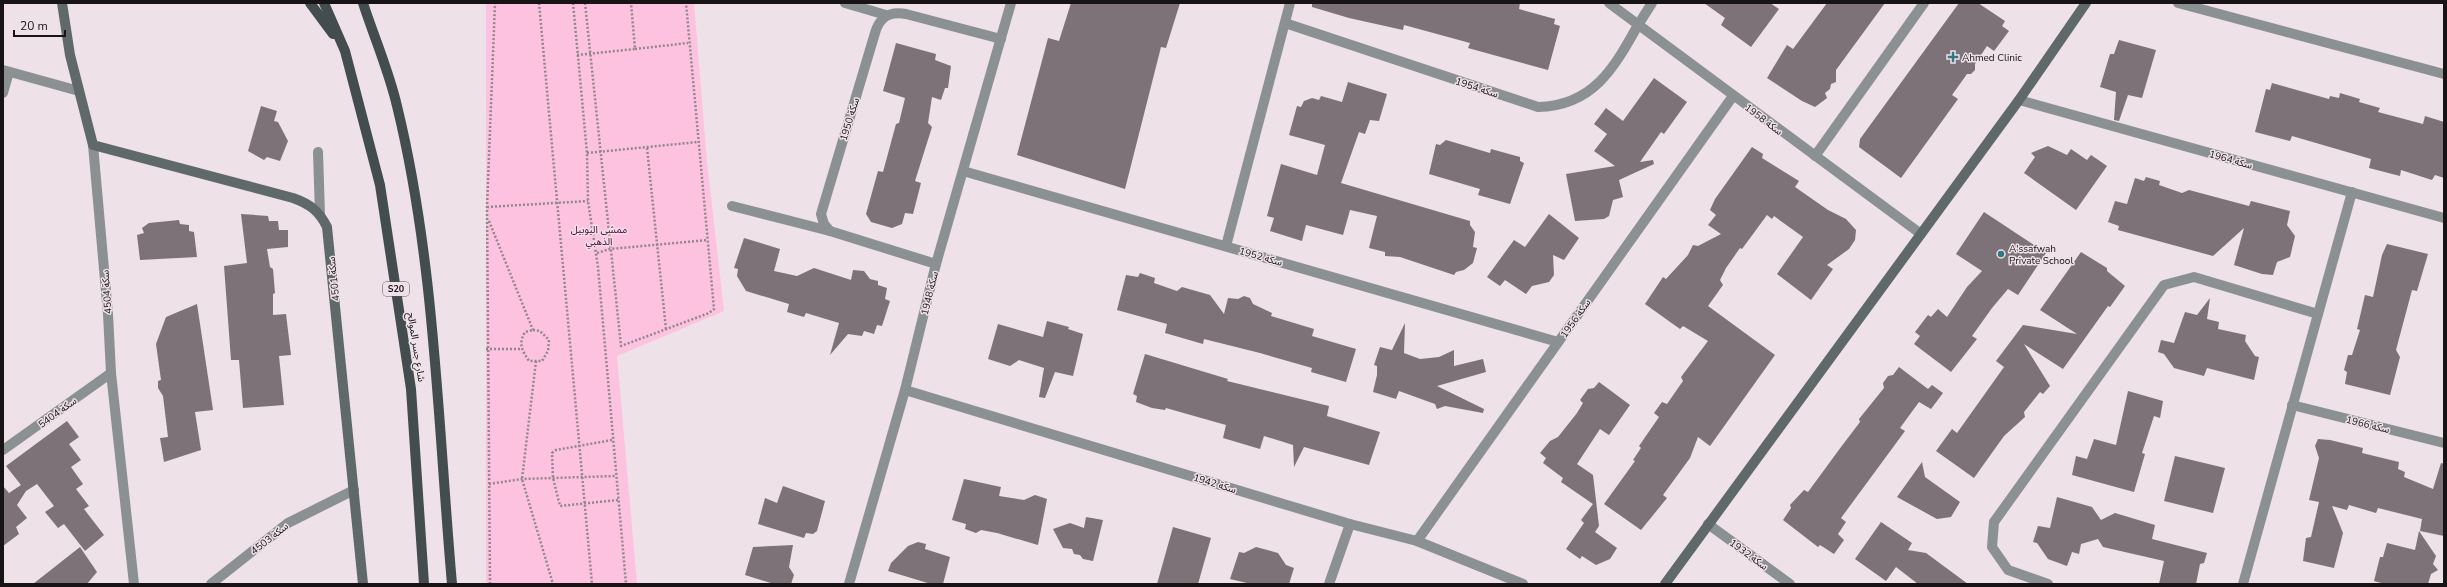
<svg xmlns="http://www.w3.org/2000/svg" width="2447" height="587" viewBox="0 0 2447 587" font-family="'Nunito Sans','Noto Sans Arabic',sans-serif">
	<style>
		.green { fill: #fdc2df }
		.building { fill: #7d7277 }
		.lines { fill: none; stroke-linecap: round; stroke-linejoin: round }
		.path { stroke: #91888c; stroke-width: 2.5; stroke-dasharray: 2 2; stroke-linecap: butt }
		.lane { stroke: #8b9192; stroke-width: 10 }
		.street { stroke: #8b9192; stroke-width: 10 }
		.secondary { stroke: #60696a; stroke-width: 10 }
		.primary { stroke: #434c4e; stroke-width: 10 }
		.poi-dot { fill: #317884; stroke: #eee1e7; stroke-width: 1.5 }
		.labels { text-anchor: middle; stroke-width: 3; stroke-linejoin: round; paint-order: stroke }
		.shield { fill: #eee1e7; stroke: #585255; stroke-width: 1 }
		.shield-label { font-size: 9px; font-weight: bold; fill: #181416 }
		.poi-label { font-size: 10px; fill: #181416; stroke: #eee1e7; text-anchor: start }
		.street-label { font-size: 10px; fill: #181416; stroke: #eee1e7 }
		.park-label { font-size: 10px; fill: #560139; stroke: #eee1e7 }
	</style>
	<rect width="100%" height="100%" fill="#eee1e7"/>
	<path class="green" d="M486,3h208l13,159 17,149 -107,45 20,228h-151z"/>
	<g class="building">
		<path d="M1071,3h109l-14,45 -5,-1 -36,142 -108,-34 31,-117 11,3z"/>
		<path d="M1312,3h208l-1,6 36,10 -1,5 6,2 -12,44 -80,-22 2,-5 -66,-18 -1,5 -54,-12 -37,-11z"/>
		<path d="M1704,3h66l9,6 -28,38 -30,-22 4,-7z"/>
		<path d="M1827,3h58l-49,67v12l-5,2 -1,5 -5,4 2,5 -12,9 -13,-6 -35,-23 20,-33 6,4z"/>
		<path d="M1959,3h19l27,18 -3,5 7,5 -15,20 -7,-5 -12,18v6l-4,4h-4l-15,21 6,4 -57,79 -42,-31 1,-8z"/>
		<path d="M2119,40l37,10 -14,48 -14,-3 -9,26 -5,-1 2,-28 -16,-5 10,-33h4z"/>
		<path d="M896,43l40,11 -1,6 16,6 -3,22h-3l-4,12 -9,-3 -4,26 4,4 -17,54 6,2 -8,31 -8,-1 -3,11 -10,4 -21,-6 -5,-8 12,-43 5,1 13,-48 3,-1 6,-25 -22,-7z"/>
		<path d="M1654,78l33,24 -23,32 -3,-2 -21,30 13,-2 1,4 -35,16 4,17 -10,3 -4,16 -5,3 -29,2 -9,-47 49,-8 -21,-15 13,-17 -13,-10 12,-16 17,13z"/>
		<path d="M1348,82l39,12 -8,27 -9,-1 -5,14 -6,-2 -18,51 129,38v4l5,7 -2,15 4,1 -4,15 -9,7 -8,2 -2,3 -54,-18 -15,-1v-4l-16,-4 8,-32 -27,-6 -7,25 -37,-10 -4,16 -32,-10 4,-13 -7,-2 14,-52 36,11 8,-30 -36,-10 8,-29 4,1 3,-6 8,-3 7,2 2,-4 21,6z"/>
		<path d="M2272,83l57,16 1,-3 9,2 1,-5 20,6 -1,3 21,6 -2,4 45,12 2,-8 19,6v56l-9,-3 -3,5 -31,-10 -1,6 -31,-8 2,-9 -79,-23 -2,5 -35,-9 11,-43 4,1z"/>
		<path d="M261,106l16,5 -3,10 4,1 10,19 -8,20 -13,-4 -3,3 -16,-9z"/>
		<path d="M1446,140l44,13 1,-4 29,8v4l4,2 -14,41 -32,-9 2,-6 -51,-15 7,-30 4,1z"/>
		<path d="M2048,146l19,9 4,-6 16,11 4,-5 16,11 -31,44 -52,-37 11,-16 -4,-4z"/>
		<path d="M1752,147l11,7 -1,4 37,23 -4,6 33,23 18,9 10,11 -1,10 -6,9 -22,16 6,4 -22,31 -34,-26 26,-37 -29,-21 -2,3 -5,-4 -25,34 -2,-1 -14,20 -6,12 3,5 -15,21 67,49 -65,91 -12,-9 -8,21 -27,37 4,3 -26,32 -37,-26 31,-43 -2,-1 8,-12 -2,-2 20,-29 -5,-4 8,-11 5,2 16,-23 -2,-4 27,-36 -25,-15 -3,3 -35,-25 18,-27 3,2 22,-24 5,-10 5,1 23,-12 -13,-9 8,-10 -6,-5 5,-11z"/>
		<path d="M2146,177l14,4 -1,4 23,8 7,-3 60,16 2,-5 39,10 -3,14 8,11 -5,21 -13,5 -4,13 -11,-1 -28,-9 10,-37 -31,28 -95,-26 1,-4 -11,-4 7,-21 12,3 8,-26 9,3z"/>
		<path d="M1984,212l62,41 -28,42 -10,-6 -16,19 -20,28 5,3 -26,33 -37,-28 6,-8 -5,-4 13,-17 3,2 7,-8 9,8 20,-30 15,-16 -26,-17z"/>
		<path d="M241,214l27,2 1,5h9l1,9h9v17l-21,2 3,18 3,2 2,24 -2,1v21l13,-1 5,41 -12,1 5,49 -41,3 -4,-48h-8l-7,-94 23,-3z"/>
		<path d="M1549,214l30,24 -15,22 -11,-5 1,20 -5,7 -17,4 -6,8 -21,-14 -5,6 -13,-9 27,-37 11,7z"/>
		<path d="M179,220l1,4 9,1v6l5,1 3,25 -57,3 -3,-25 7,-2 -2,-5 7,-5z"/>
		<path d="M744,238l36,11 -6,22 23,5 17,-8 37,12 2,-10 11,1 6,8 8,2v4l9,3 -2,11 5,2 -8,25 -5,-1 -3,9 -10,-3 -2,5 -14,-2 -18,21 9,-32 -33,-10 -2,4 -17,-5 2,-8 -43,-13 -9,-15 1,-7 -4,-1z"/>
		<path d="M2387,244l41,10 -11,37 -5,-1 -16,60 4,7 -10,38 -45,-11 2,-12 -3,-2 4,-15h4l8,-25 -3,-1 8,-34 8,2 9,-42z"/>
		<path d="M2081,252l26,16v3l18,15 -15,21 -2,-1 -45,63 -39,-25 26,42 -7,8 -3,-2 -16,20 1,5 -21,19 -30,42 -38,-27 16,-22 5,4 47,-66 -8,-6 27,-36 54,9 -37,-24z"/>
		<path d="M1140,273l15,5 -1,5 23,8 5,-4 28,8 14,19 4,-16 10,1 6,-3 6,2 3,6 19,9 -1,3 43,13 -2,7 44,13 -10,33 -35,-10 1,-4 -52,-15 -56,-14 -1,5 -38,-11 2,-9 -50,-14 9,-35 12,2z"/>
		<path d="M2210,298l-3,21 12,3 -1,7 28,6 -1,6 10,15 4,1 -5,23 -47,-12 -3,8 -30,-8 -10,-14 -6,-2 3,-12 13,3 11,-31 12,3z"/>
		<path d="M197,304l16,106 -18,2 6,38 -37,12 -4,-24 8,-1 -5,-41 -5,-8v-7l3,-1 -5,-36 10,-27z"/>
		<path d="M1047,321l22,6 -1,2 15,5 -10,42 -18,-4 -10,26 -6,-1 5,-29 -25,-8 -9,6 -22,-7 10,-35 45,13z"/>
		<path d="M1405,323l-1,30 16,6 19,-2 15,-7v16l29,-7 3,13 -49,14 47,23 -1,4 -38,-7 -8,3 -2,-5 -36,-13 -3,8 -23,-7 4,-17v-9l-3,-1 6,-18 12,3z"/>
		<path d="M1145,354l83,25 -1,2 102,25 -2,10 53,16 -11,33 -65,-18 -10,20 -1,-22 -29,-9 -4,13 -37,-11 3,-13 -60,-17 -1,2 -13,-2 -16,-6 1,-6 -4,-2z"/>
		<path d="M1899,367l29,22 4,-4 11,8 -12,16 -12,-7 -19,26 5,3 -64,87 5,4 -8,12 6,6 -10,14 -14,-9 -2,2 -35,-27 8,-12 -1,-3 14,-15 4,2 33,-45 19,-25 -1,-3 25,-31 -1,-5 5,-7 5,-1z"/>
		<path d="M1599,382l31,23 -21,30 -9,-6 -23,35 16,11 6,51 -4,6 22,16 -7,11 -14,6 -14,-9 -2,3 -14,-10 18,-26 -3,-3 12,-16 -32,-22 2,-4 -20,-15 3,-5 -6,-5 10,-12 8,-4 19,-24 6,-10 -3,-3 8,-11 6,-1z"/>
		<path d="M2128,391l35,10 -3,17 -6,-2 -12,37 3,1 -11,38 -62,-17 4,-19 11,3 7,-20 22,6z"/>
		<path d="M67,421l12,16 -10,7 12,16 -10,7 12,17 -7,5 13,17 -5,3 20,26 -19,16 -21,-27 -6,4 -13,-16 9,-6 -17,-22 -11,7 -9,14 10,13 -11,9 3,7 -16,12v-60l6,7 12,-8 -15,-19z"/>
		<path d="M2318,439l12,1 33,8 -1,5 37,9 -1,7 7,3 -1,5 29,12 8,-26 3,1v72l-24,-5 2,-12 -44,-11 -2,5 -27,-8 -2,5 -15,-4 11,27 -9,35 -31,-7 3,-23 5,-1 8,-35 -10,-2 10,-42 -4,-12z"/>
		<path d="M2175,456l50,12 -12,45 -49,-12z"/>
		<path d="M1922,462l3,15 35,25 -9,15 -14,2 -40,-22z"/>
		<path d="M964,479l37,8 -2,9 25,4 11,-5 12,4 -9,46 -41,-12 -16,-3 -5,3 -11,-4 1,-5 -14,-4z"/>
		<path d="M783,486l42,15 -8,30 -4,3 -7,-1 -2,5 -46,-14 7,-26 12,5z"/>
		<path d="M2057,497l35,10 9,13 14,-7 40,12 -3,14 55,14 -3,10 -4,1 -4,20h-37l5,-23 -61,-14 -5,-8 -17,5 -2,10 -7,-2 -5,14 -19,-7 -11,-16 -4,-1 5,-16 12,2z"/>
		<path d="M1086,517l17,3 -10,41 -10,-2 -3,-4 -6,-1 -2,-5 -9,-1 -10,-19 17,-6 14,5z"/>
		<path d="M1881,522l31,21 -4,7 18,3 42,31h-50l-22,-17 -10,14 -31,-22z"/>
		<path d="M1173,527l38,11 -13,46h-41z"/>
		<path d="M2419,531l17,25 -3,8 5,6 -7,4 -3,10h-43l-11,-3 6,-24h3l4,-14 28,7z"/>
		<path d="M918,542l8,2 -1,5 25,8 -7,27h-12l-43,-13 3,-8 17,-17z"/>
		<path d="M793,545l-4,22 5,8 -3,9h-17l-29,-9 8,-28z"/>
		<path d="M80,547l17,25 -10,12h-54z"/>
		<path d="M1256,547l22,6 8,12 8,3 -5,16h-38l-21,-5 9,-27 5,1z"/>
	</g>
	<g class="lines">
		<g class="path">
			<path d="M539,3l53,581"/>
			<path d="M573,3l14,150 1,48 10,66 28,317"/>
			<path d="M585,3l36,343 88,-33 5,-4 -28,-306"/>
			<path d="M635,49l53,-6"/>
			<path d="M577,55l58,-6 -4,-46"/>
			<path d="M647,148l19,181"/>
			<path d="M587,153l111,-11"/>
			<path d="M487,207l101,-6"/>
			<path d="M489,221l44,109"/>
			<path d="M597,253l13,-4 98,-9"/>
			<path d="M533,330l7,1 9,9 -1,11 -6,10h-13c-7,-11 -11,-17 -4,-29z"/>
			<path d="M486,349h36"/>
			<path d="M536,361l-14,118 31,105"/>
			<path d="M612,440l-56,10 -4,3 1,25 7,28 58,-6"/>
			<path d="M489,484l33,-5 93,-3"/>
			<path d="M490,584l-3,-377 8,-204"/>
		</g>
		<path class="lane" d="M1638,25l14,-22"/>
		<g class="street">
			<path d="M845,3l41,12"/>
			<path d="M1609,3l312,231"/>
			<path d="M2178,3l266,71"/>
			<path d="M1285,23l253,84c55,-1 76,-39 100,-82"/>
			<path d="M3,70l76,21"/>
			<path d="M3,93l6,-21"/>
			<path d="M2019,100l425,118"/>
			<path d="M93,145l15,169 3,59 23,211"/>
			<path d="M318,152l2,62"/>
			<path d="M1815,156l109,-153"/>
			<path d="M963,171l595,171"/>
			<path d="M732,206l98,25"/>
			<path d="M1226,246l64,-243"/>
			<path d="M936,264l-106,-33 -6,-7 -3,-10 54,-181c5,-17 15,-22 31,-19l95,25"/>
			<path d="M905,390l445,134 67,17 106,43"/>
			<path d="M2292,405l152,38"/>
			<path d="M3,450l108,-77"/>
			<path d="M1708,524l82,60"/>
			<path d="M1417,541l316,-445"/>
			<path d="M211,584l77,-61 66,-33"/>
			<path d="M849,584l56,-194 31,-126 75,-261"/>
			<path d="M1329,584l21,-60"/>
			<path d="M2048,584l-40,-14 -16,-23 2,-25 170,-237 30,-8 124,37"/>
			<path d="M2243,584l109,-392"/>
		</g>
		<g class="secondary">
			<path d="M62,3l8,52 23,90 200,53c17,6 26,13 34,29l36,357"/>
			<path d="M1665,584l354,-484 67,-97"/>
		</g>
		<g class="primary">
			<path d="M310,3l23,31"/>
			<path d="M324,3l21,48 35,134 31,204 13,195"/>
			<path d="M363,3c11,34 26,68 34,103 38,155 41,320 55,478"/>
		</g>
	</g>
	<g class="poi-dot">
		<path d="M1951 51h4v4h4v4h-4v4h-4v-4h-4v-4h4z"/>
		<circle cx="2001" cy="254" r="4"/>
	</g>
	<g class="labels">
		<rect class="shield" x="383" y="282" width="26" height="14" rx="3"/>
		<g class="shield-label">
			<text x="396" y="292">S20</text>
		</g>
		<g class="poi-label">
			<text x="1962" y="61">Ahmed Clinic</text>
			<text x="2009" y="252">A'ssafwah<tspan x="2009" dy="12">Private School</tspan></text>
		</g>
		<g class="street-label">
			<text transform="translate(1477 87) rotate(18)" y="4">سكة 1954</text>
			<text transform="translate(849 119) rotate(-73)" y="4">سكة 1950</text>
			<text transform="translate(1764 119) rotate(37)" y="4">سكة 1958</text>
			<text transform="translate(2231 159) rotate(16)" y="4">سكة 1964</text>
			<text transform="translate(1261 256) rotate(16)" y="4">سكة 1952</text>
			<text transform="translate(333 279) rotate(-96)" y="4">سكة 4501</text>
			<text transform="translate(106 292) rotate(-94)" y="4">سكة 4504</text>
			<text transform="translate(929 293) rotate(-76)" y="4">سكة 1948</text>
			<text transform="translate(1575 318) rotate(-55)" y="4">سكة 1956</text>
			<text transform="translate(417 347) rotate(81)" y="4">شارع جسر الموالح</text>
			<text transform="translate(57 412) rotate(-36)" y="4">سكة 5404</text>
			<text transform="translate(2368 424) rotate(14)" y="4">سكة 1966</text>
			<text transform="translate(1215 483) rotate(17)" y="4">سكة 1942</text>
			<text transform="translate(269 538) rotate(-38)" y="4">سكة 4503</text>
			<text transform="translate(1749 554) rotate(36)" y="4">سكة 1932</text>
		</g>
		<g class="park-label">
			<text x="599" y="233">ممشى اليوبيل<tspan x="599" dy="12">الذهبي</tspan></text>
		</g>
	</g>
	<rect width="2447" height="587" fill="none" stroke="#181416" stroke-width="8"/>
	<path d="M14 30v6h51v-6" fill="none" stroke="#181416" stroke-width="2"/>
	<text x="20" y="30" font-size="12" fill="#181416" stroke="#eee1e7" stroke-width="3" paint-order="stroke">20 m</text>
</svg>
